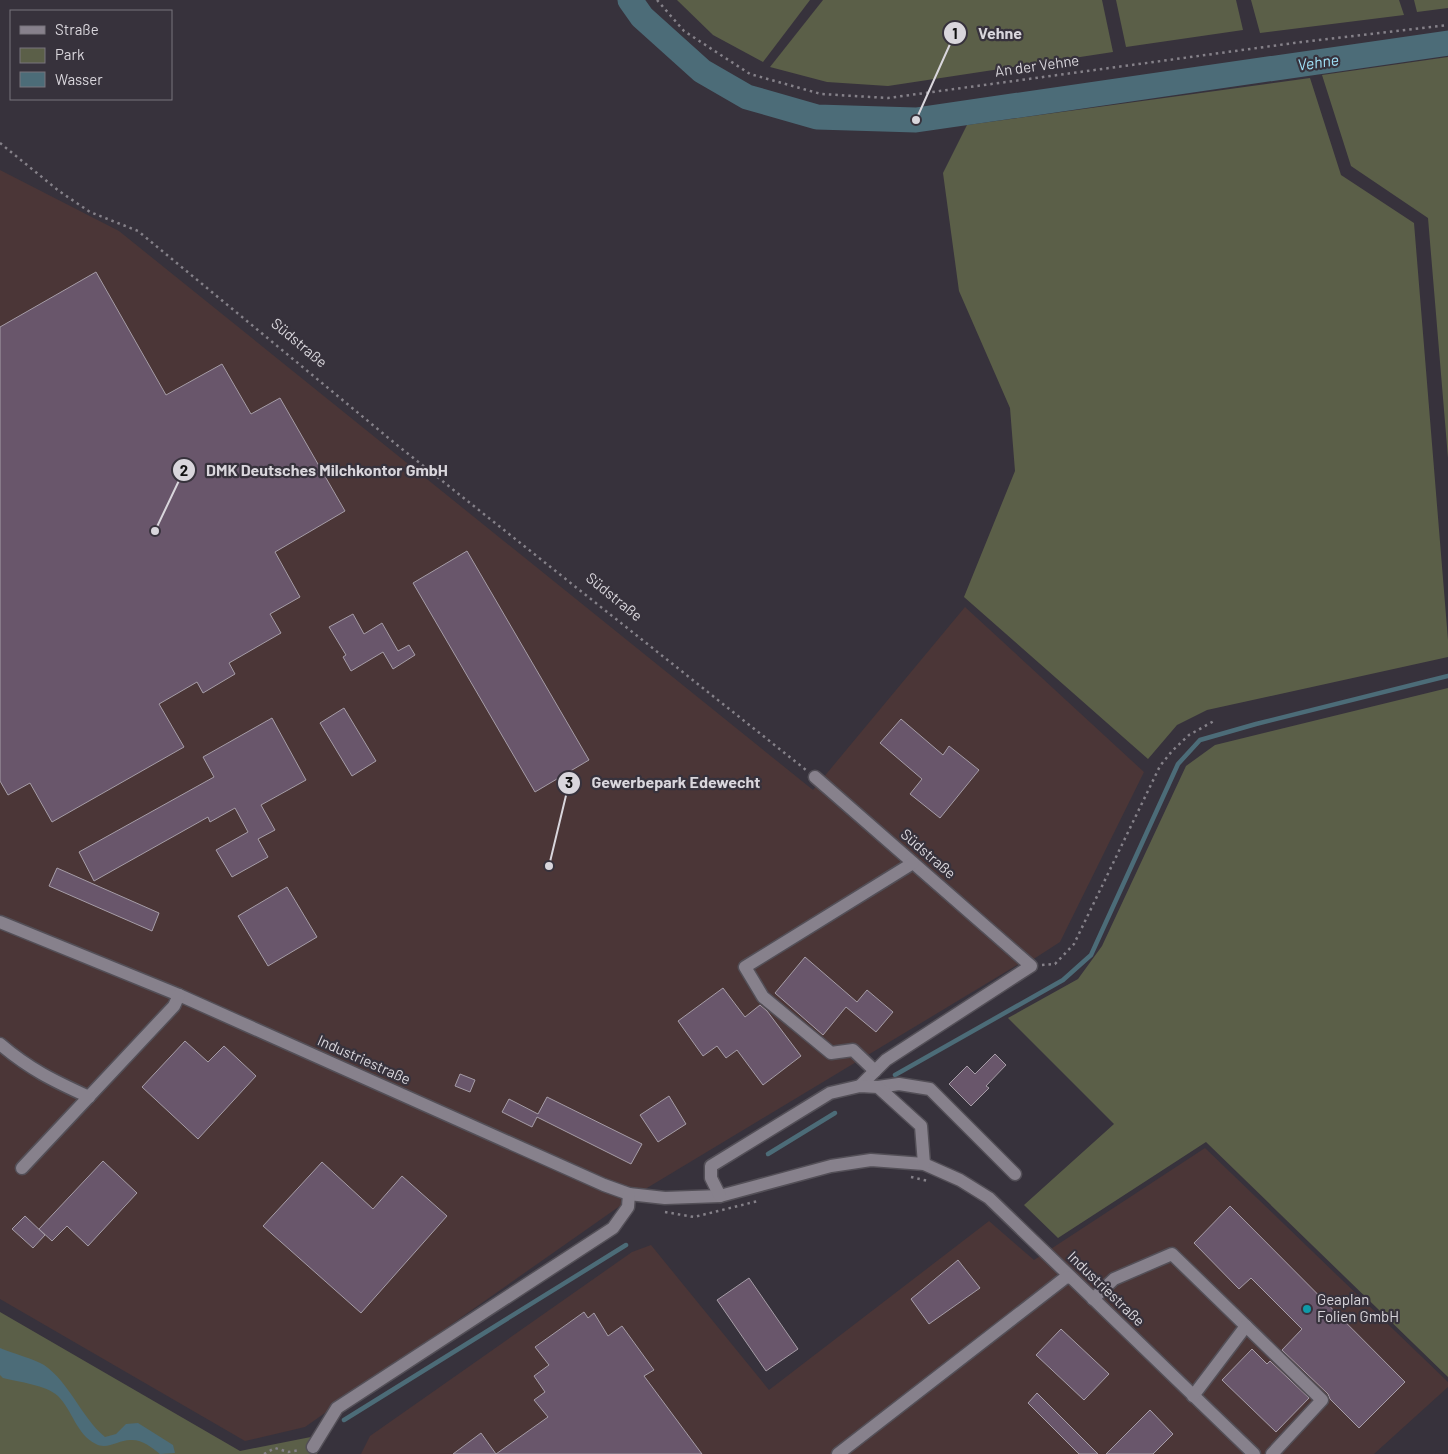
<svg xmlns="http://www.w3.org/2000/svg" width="1448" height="1454" viewBox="0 0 1448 1454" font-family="Barlow,sans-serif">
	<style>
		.industrial { fill: #4b3637 }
		.green { fill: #5b5f48 }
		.water { fill: #4c6c78 }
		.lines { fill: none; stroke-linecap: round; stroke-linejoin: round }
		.stream { stroke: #4c6c78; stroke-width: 4.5 }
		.river { stroke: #4c6c78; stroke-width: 25 }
		.building { fill: #69566b; stroke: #a69da7 }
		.minor-casing { stroke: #534f57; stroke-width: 15 }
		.path { stroke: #858189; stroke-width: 2.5; stroke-dasharray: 2.5 4; stroke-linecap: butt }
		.minor { stroke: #87818c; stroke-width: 12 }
		.culture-dot { fill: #0f9aa8; stroke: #37323c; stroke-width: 2 }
		.labels { text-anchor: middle; stroke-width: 4.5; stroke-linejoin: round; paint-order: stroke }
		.street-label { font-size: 15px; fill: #d9d6dc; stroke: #37323c }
		.poi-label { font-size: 15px; fill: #d9d6dc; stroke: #37323c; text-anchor: start }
		.water-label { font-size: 16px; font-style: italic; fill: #a0e1f7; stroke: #37323c }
		.leader { fill: none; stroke: #d9d6dc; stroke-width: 2 }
		.callout-dot { fill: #d9d6dc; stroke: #37323c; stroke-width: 2 }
		.mark-label { font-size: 15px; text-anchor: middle; font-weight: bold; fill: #111 }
		.callout-label { font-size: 16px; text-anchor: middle; font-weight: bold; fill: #d9d6dc; stroke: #37323c; stroke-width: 4.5; stroke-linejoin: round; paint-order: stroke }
	</style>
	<rect width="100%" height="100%" fill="#37323c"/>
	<g class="industrial">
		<path d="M0,170l119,61 694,559 152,-183 179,165 -84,170 -31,20 -10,2 -382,230 -332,233 -60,14 -245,-142z"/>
		<path d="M1205,1148l243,234v5l-74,67h-1013l9,-18 262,-184 19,-7 118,145 220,-169 45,39z"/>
	</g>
	<g class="green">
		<path d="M677,0h133l-47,62 -50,-27z"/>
		<path d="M823,0h279l11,52 -225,34 -61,-4 -57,-15z"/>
		<path d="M1116,0h120l7,30 -117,17z"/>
		<path d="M1251,0h148l5,15 -144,18z"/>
		<path d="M1414,0h34v8l-31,4z"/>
		<path d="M1448,57v401l-20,-240 -77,-52 -29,-91z"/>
		<path d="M1310,78l31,97 73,48 34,417v17l-241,53 -30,15 -29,34 -184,-162 51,-126 -5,-63 -51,-117 -16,-118 24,-48z"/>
		<path d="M1448,688v689l-242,-235 -148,96 -34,-33 90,-81 -106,-106 70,-39 24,-33 84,-180 29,-21z"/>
		<path d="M0,1312l240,139 86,-17 -9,20h-317z"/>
	</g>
	<path class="water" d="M0,1348c12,5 34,11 44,17 26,18 37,52 61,72l11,-3 10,-10 12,-1 35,22 2,8 -15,1c-9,-7 -18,-15 -30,-14 -11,0 -23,10 -34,4 -20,-10 -23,-33 -38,-48 -12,-11 -39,-14 -55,-18l-3,-3z"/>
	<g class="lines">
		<g class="stream">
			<path d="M895,1075l168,-95 28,-25 87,-191 22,-24 56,-16 192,-48"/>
			<path d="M768,1154l67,-41"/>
			<path d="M344,1420l282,-175"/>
		</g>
		<path class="river" d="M630,0l12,17 60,54 45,26 70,20 99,3 532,-77"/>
	</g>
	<g class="building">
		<path d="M96,272l70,123 56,-31 29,50 29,-16 65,113 -70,41 25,45 -30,17 11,19 -52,30 6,11 -32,19 -6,-11 -38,22 25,43 -132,75 -22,-39 -22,12 -8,-14v-454z"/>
		<path d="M467,551l122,209 -54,32 -122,-209z"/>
		<path d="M353,614l11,20 18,-11 16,28 11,-6 6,10 -22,14 -10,-17 -32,19 -8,-14 3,-2 -17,-28z"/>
		<path d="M344,708l32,53 -24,15 -32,-53z"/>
		<path d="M272,718l34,62 -45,25 14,25 -17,9 10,18 -36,20 -16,-27 32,-18 -13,-24 -25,14 -2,-5 -114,64 -15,-29 135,-75 -11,-20z"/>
		<path d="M901,719l42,36 6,-9 30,24 -39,48 -30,-24 12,-15 -42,-36z"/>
		<path d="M57,868l102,45 -7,18 -103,-45z"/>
		<path d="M287,887l30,50 -49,29 -30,-50z"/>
		<path d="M805,957l52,45 10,-12 26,22 -17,20 -30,-25 -23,28 -48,-42z"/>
		<path d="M723,988l22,29 15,-12 7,6 34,45 -38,29 -26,-35 -11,8 -9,-12 -14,10 -25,-35z"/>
		<path d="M185,1041l23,21 16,-16 32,30 -58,63 -56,-52z"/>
		<path d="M995,1054l11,11 -20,21 3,2 -18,18 -22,-22 18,-18 8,8z"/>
		<path d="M460,1074l15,6 -5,12 -15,-6z"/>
		<path d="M669,1096l17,28 -28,18 -18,-27z"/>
		<path d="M547,1097l95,47 -11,20 -94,-47 -5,10 -30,-15 7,-13 29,15z"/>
		<path d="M103,1161l34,32 -49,53 -21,-20 -15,15 -13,-12z"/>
		<path d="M322,1162l51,47 29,-33 45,40 -86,97 -98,-87z"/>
		<path d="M1230,1206l175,176 -46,46 -29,-29 -2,-5 -46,-44 20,-21 -51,-51 -12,11 -45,-46z"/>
		<path d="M25,1216l20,19 -12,13 -21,-19z"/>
		<path d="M958,1260l22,28 -51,36 -18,-25z"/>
		<path d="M749,1278l49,71 -32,22 -49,-71z"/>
		<path d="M584,1312l4,6 6,-5 14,23 14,-10 32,44 -10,6 58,78h-249l28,-21 15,21 52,-37 -14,-17 11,-8 -11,-16 15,-11 -14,-18z"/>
		<path d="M1061,1329l48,45 -25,26 -48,-45z"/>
		<path d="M1252,1349l15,15 3,-3 39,37 -33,34 -54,-52z"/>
		<path d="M1037,1393l61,61h-19l-51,-51z"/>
		<path d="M1150,1410l23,24 -20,20h-47z"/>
	</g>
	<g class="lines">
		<defs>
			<g id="minor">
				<path d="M815,777l216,189 -145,94 -26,26"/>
				<path d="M0,922l179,73 425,190 25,9 36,4 55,-2 111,-30 40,-6 53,4 36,16 29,18 265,256"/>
				<path d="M0,1044c29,25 54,37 89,53"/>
				<path d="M875,1071l-22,-21 -22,3 -68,-56 -18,-30 168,-104"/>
				<path d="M878,1087l21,-3 31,5 85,85"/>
				<path d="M22,1168l152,-162 5,-11"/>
				<path d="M720,1196l-9,-18v-12l119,-73 30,-7 18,1 43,39 3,38"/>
				<path d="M1093,1299l21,-20 58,-25 150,146 -50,54"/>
				<path d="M1193,1396l53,-70"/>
				<path d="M313,1447l24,-39 276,-180 15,-21 1,-13"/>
				<path d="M838,1454l227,-176 5,-1"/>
			</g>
		</defs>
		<use href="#minor" class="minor-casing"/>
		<g class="path">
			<path d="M657,0l27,31 66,43 71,20 67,4 406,-55 154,-18"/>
			<path d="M0,143l59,48 31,21 48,19 259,214 409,325"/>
			<path d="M1042,965l13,-1 19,-20 86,-178 12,-15 17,-16 25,-14"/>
			<path d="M911,1177l17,4"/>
			<path d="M665,1212l29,5 64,-16"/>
			<path d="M264,1454l11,-6 13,4 12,-2"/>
		</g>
		<use href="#minor" class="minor"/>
	</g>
	<circle class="culture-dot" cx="1307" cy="1309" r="5"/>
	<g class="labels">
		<g class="street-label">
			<text transform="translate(1037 66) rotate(-8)" y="5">An der Vehne</text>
			<text transform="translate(299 343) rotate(40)" y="5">Südstraße</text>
			<text transform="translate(614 597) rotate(39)" y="5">Südstraße</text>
			<text transform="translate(928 854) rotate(41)" y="5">Südstraße</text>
			<text transform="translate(364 1060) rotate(24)" y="5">Industriestraße</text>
			<text transform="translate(1106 1289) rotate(44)" y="5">Industriestraße</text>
		</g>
		<g class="poi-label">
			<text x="1317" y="1305">Geaplan<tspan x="1317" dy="17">Folien GmbH</tspan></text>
		</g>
		<g class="water-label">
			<text transform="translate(1318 62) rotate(-8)" y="6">Vehne</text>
		</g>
	</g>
	<path class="leader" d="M916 120L955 33M155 531L184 470M549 866L569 783"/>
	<g class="callout-dot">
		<circle cx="916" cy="120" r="5"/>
		<circle cx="155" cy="531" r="5"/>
		<circle cx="549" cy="866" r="5"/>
		<circle cx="955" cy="33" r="12"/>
		<circle cx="184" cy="470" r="12"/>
		<circle cx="569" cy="783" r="12"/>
	</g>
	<g class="mark-label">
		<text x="955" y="39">1</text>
		<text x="184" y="476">2</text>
		<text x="569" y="788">3</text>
	</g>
	<g class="callout-label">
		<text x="1000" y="39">Vehne</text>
		<text x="327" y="476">DMK Deutsches Milchkontor GmbH</text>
		<text x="676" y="788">Gewerbepark Edewecht</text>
	</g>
	<rect x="10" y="10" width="162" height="90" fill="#37323c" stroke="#78747c"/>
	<rect x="20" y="26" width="25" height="8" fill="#87818c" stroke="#78747c"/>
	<text x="55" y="35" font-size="15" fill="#d9d6dc">Straße</text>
	<rect x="20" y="48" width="25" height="15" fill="#5b5f48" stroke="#78747c"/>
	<text x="55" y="60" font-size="15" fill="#d9d6dc">Park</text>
	<rect x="20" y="72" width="25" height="15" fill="#4c6c78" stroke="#78747c"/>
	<text x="55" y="85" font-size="15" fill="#d9d6dc">Wasser</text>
</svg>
